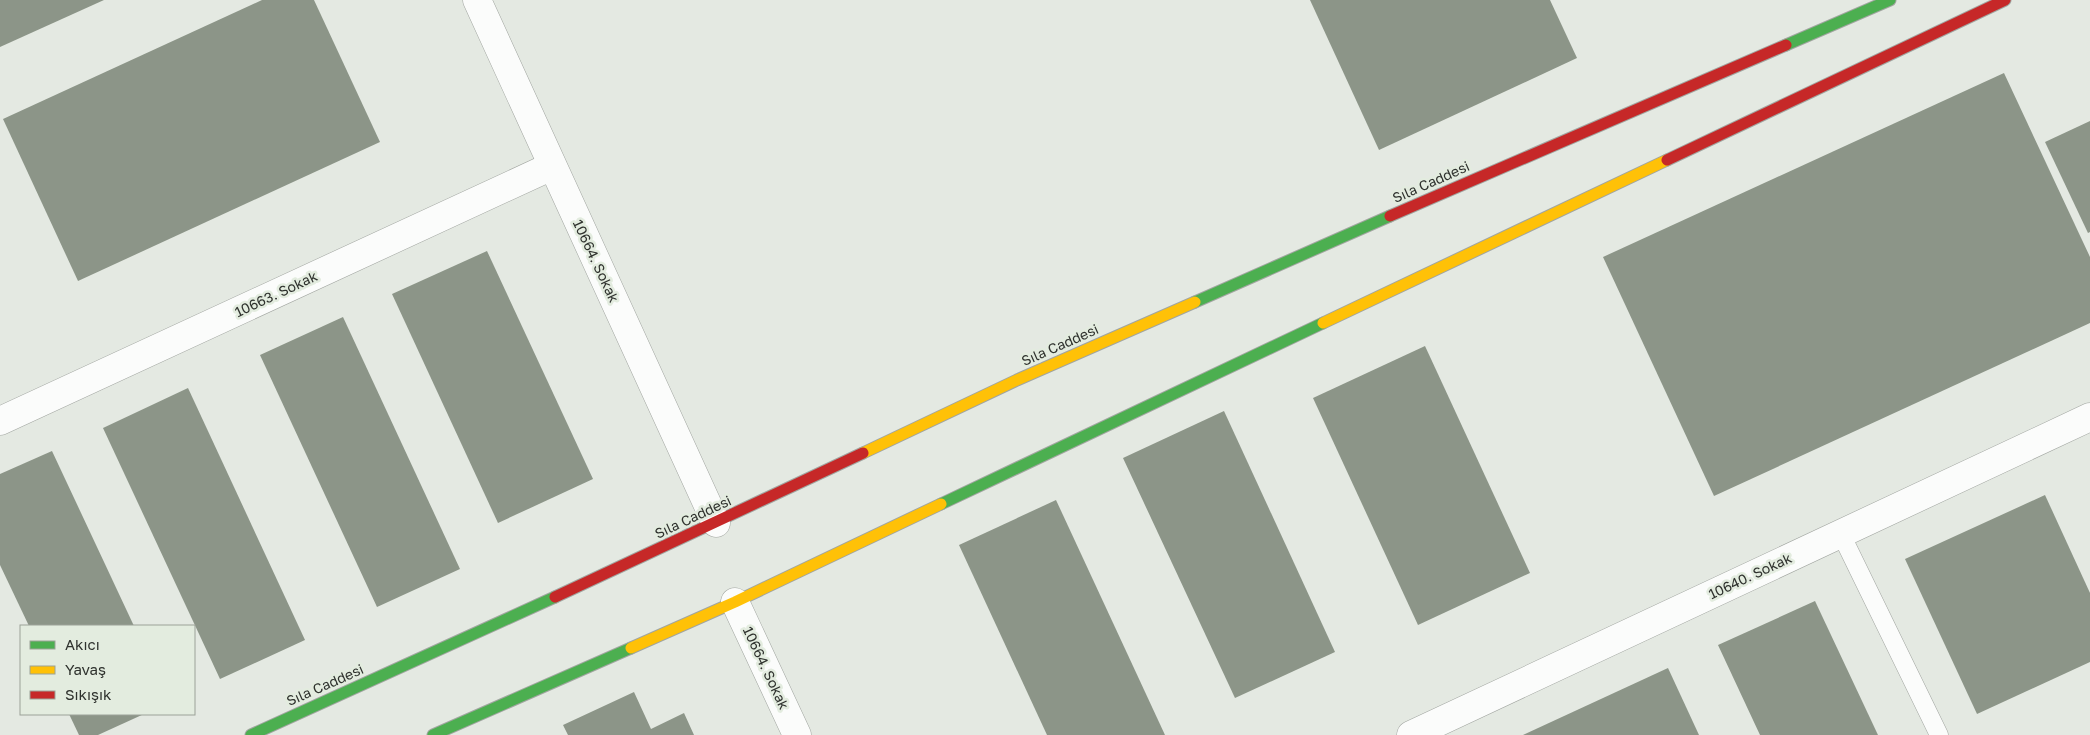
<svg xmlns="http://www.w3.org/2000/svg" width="2090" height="735" viewBox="0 0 2090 735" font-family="'Golos Text',sans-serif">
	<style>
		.building { fill: #8c9588 }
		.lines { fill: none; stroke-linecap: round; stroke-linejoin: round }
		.lane-casing { stroke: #a1a5a0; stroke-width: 19 }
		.street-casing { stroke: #a1a5a0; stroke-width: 29 }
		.fast-casing { stroke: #a1a5a0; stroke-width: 13 }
		.slow-casing { stroke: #a1a5a0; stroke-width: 13 }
		.jam-casing { stroke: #a1a5a0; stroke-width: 13 }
		.lane { stroke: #fbfcfb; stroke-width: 18 }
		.street { stroke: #fbfcfb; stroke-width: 28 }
		.fast { stroke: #4caf50; stroke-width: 11 }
		.slow { stroke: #ffc107; stroke-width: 11 }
		.jam { stroke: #c62828; stroke-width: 11 }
		.labels { text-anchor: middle; stroke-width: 5; stroke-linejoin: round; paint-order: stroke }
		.street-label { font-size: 14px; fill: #2f322e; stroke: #e3ecdf }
	</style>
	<rect width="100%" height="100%" fill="#e4e9e2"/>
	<g class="building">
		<path d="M0,0h104l-104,47z"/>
		<path d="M262,0h52l66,142 -302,139 -75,-162z"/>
		<path d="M1310,0h240l27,58 -198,92z"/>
		<path d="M2004,73l86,184v66l-376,173 -111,-239z"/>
		<path d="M2090,121v111l-2,1 -43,-91z"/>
		<path d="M487,251l106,228 -95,44 -106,-229z"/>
		<path d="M343,317l117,252 -83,38 -117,-252z"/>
		<path d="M1425,346l105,227 -112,52 -105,-227z"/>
		<path d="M188,388l117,252 -85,39 -117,-251z"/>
		<path d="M1224,411l111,241 -100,46 -112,-240z"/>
		<path d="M52,451l82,175h-105l-29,-61v-91z"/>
		<path d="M2045,495l45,98v69l-113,52 -72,-155z"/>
		<path d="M1056,500l109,235h-118l-88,-190z"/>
		<path d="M1815,601l63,134h-118l-42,-90z"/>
		<path d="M1668,668l31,67h-176z"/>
		<path d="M634,692l17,37 33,-16 10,22h-126l-5,-10z"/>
		<path d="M69,714h75l-46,21h-19z"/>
	</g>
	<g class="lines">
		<defs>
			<path id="lane" d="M1841,534l98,201"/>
			<g id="street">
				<path d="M477,0l239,523"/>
				<path d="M0,421l552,-255"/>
				<path d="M735,602l62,133"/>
				<path d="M1411,735l679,-318"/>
			</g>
			<g id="fast">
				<path d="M1786,45l104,-45"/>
				<path d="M1195,302l195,-86"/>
				<path d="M941,504l382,-181"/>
				<path d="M251,735l304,-138"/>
				<path d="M433,735l198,-87"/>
			</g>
			<g id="slow">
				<path d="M1323,323l344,-163"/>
				<path d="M863,453l154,-73 178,-78"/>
				<path d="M631,648l104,-46 206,-98"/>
			</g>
			<g id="jam">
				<path d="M1667,160l338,-160"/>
				<path d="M1390,216l396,-171"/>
				<path d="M555,597l308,-144"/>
			</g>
		</defs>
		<use href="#lane" class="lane-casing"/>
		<use href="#street" class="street-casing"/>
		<use href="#fast" class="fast-casing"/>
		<use href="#slow" class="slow-casing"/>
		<use href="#jam" class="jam-casing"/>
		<use href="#lane" class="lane"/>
		<use href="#street" class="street"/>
		<use href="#fast" class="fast"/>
		<use href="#slow" class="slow"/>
		<use href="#jam" class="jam"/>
	</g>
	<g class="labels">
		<g class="street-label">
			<text transform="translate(1431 182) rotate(-24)" y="5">Sıla Caddesi</text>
			<text transform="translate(596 261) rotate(65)" y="5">10664. Sokak</text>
			<text transform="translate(276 294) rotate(-25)" y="5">10663. Sokak</text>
			<text transform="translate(1060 345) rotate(-24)" y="5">Sıla Caddesi</text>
			<text transform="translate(693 517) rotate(-25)" y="5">Sıla Caddesi</text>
			<text transform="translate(1750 576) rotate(-25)" y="5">10640. Sokak</text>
			<text transform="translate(766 668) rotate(65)" y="5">10664. Sokak</text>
			<text transform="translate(325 685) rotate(-24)" y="5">Sıla Caddesi</text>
		</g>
	</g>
	<rect x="20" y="625" width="175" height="90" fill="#e3ecdf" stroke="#9ba298"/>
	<rect x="30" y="641" width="25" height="8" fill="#4caf50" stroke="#9ba298"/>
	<text x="65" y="650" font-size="15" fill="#2f322e">Akıcı</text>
	<rect x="30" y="666" width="25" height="8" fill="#ffc107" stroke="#9ba298"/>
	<text x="65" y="675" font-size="15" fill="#2f322e">Yavaş</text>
	<rect x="30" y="691" width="25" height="8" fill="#c62828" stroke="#9ba298"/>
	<text x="65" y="700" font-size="15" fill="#2f322e">Sıkışık</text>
</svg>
